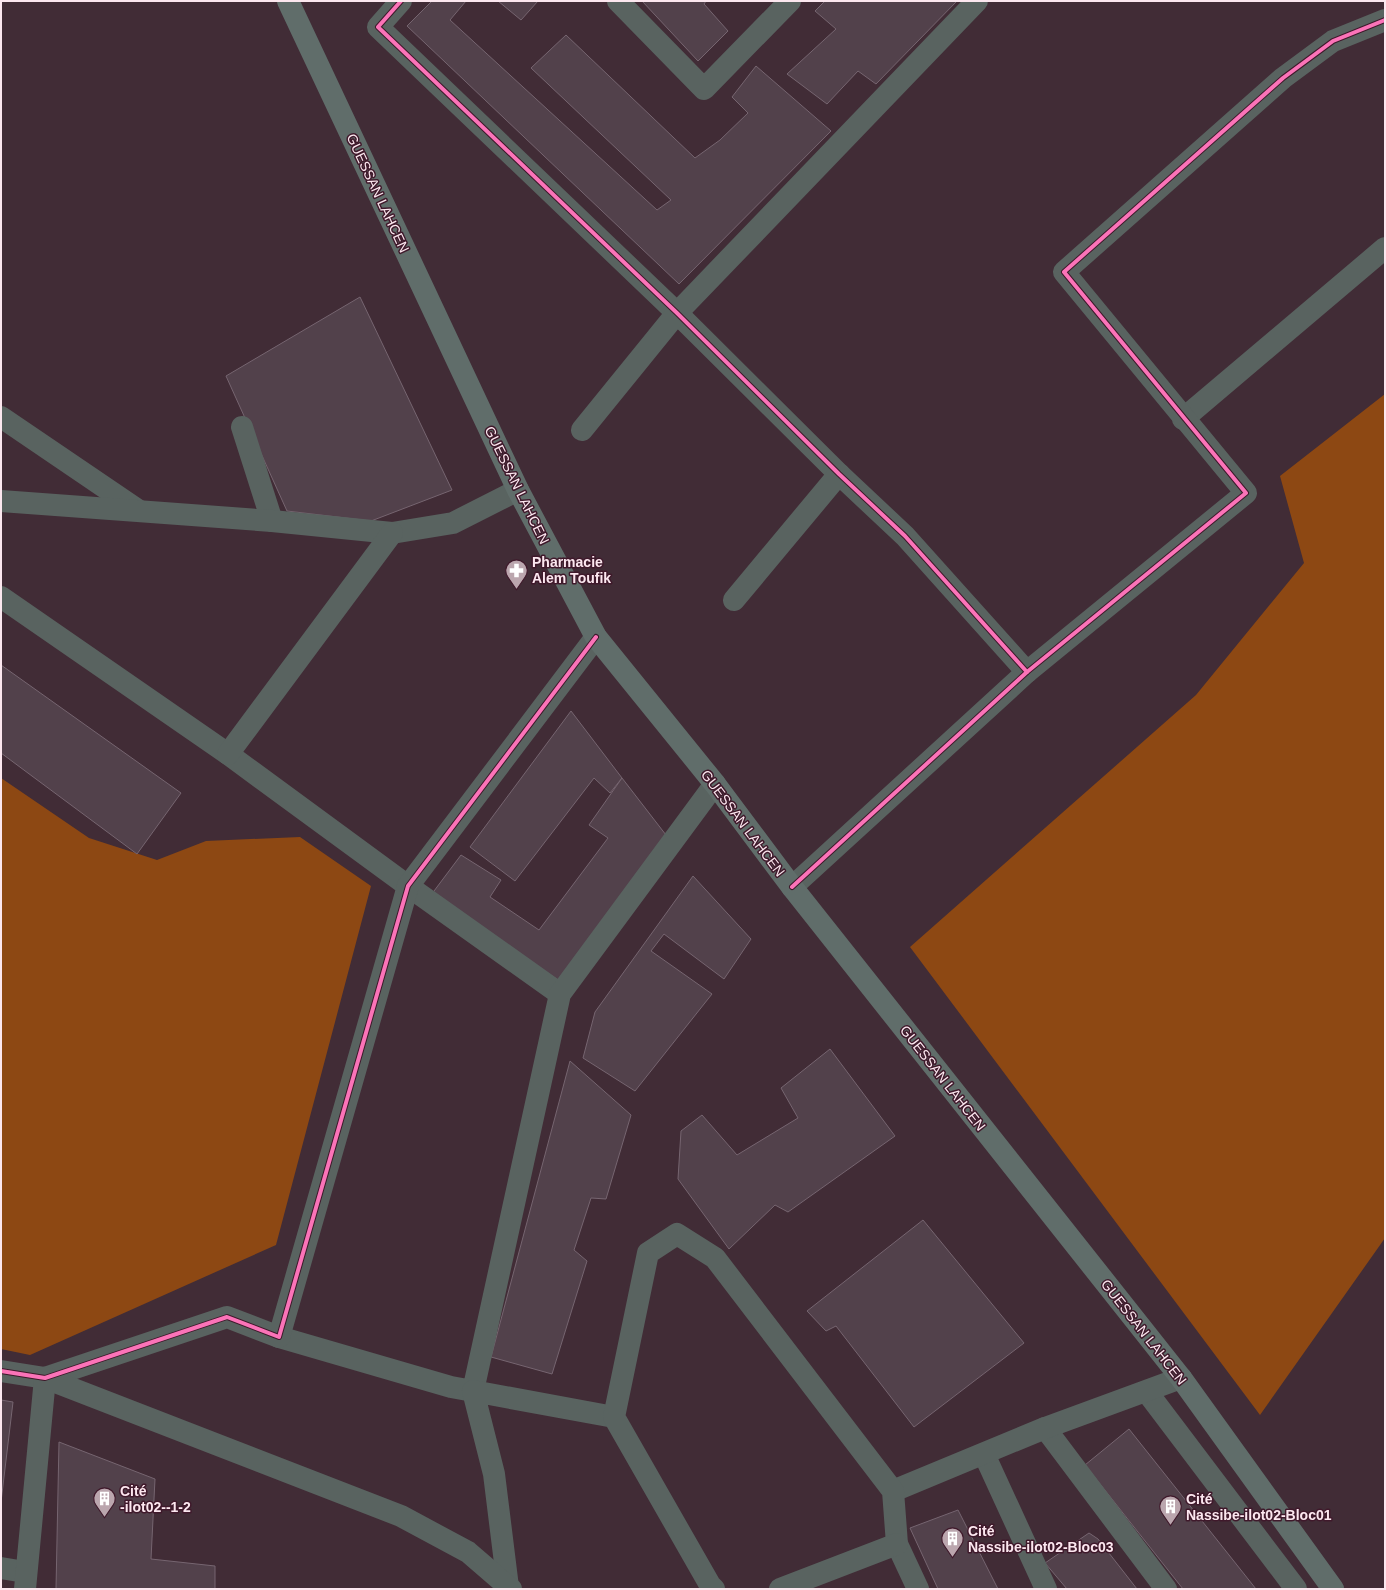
<svg xmlns="http://www.w3.org/2000/svg" width="1386" height="1590" viewBox="0 0 1386 1590" font-family="Helvetica,sans-serif">
	<style>
		.forest { fill: #8d4813 }
		.building { fill: #52414b; stroke: #766570 }
		.lines { fill: none; stroke-linecap: round; stroke-linejoin: round }
		.street { stroke: #596360; stroke-width: 22 }
		.secondary { stroke: #606d6a; stroke-width: 22 }
		.cycleway-casing { stroke: #3f192b; stroke-width: 6 }
		.cycleway { stroke: #fb73b8; stroke-width: 4 }
		.labels { text-anchor: middle; stroke-width: 3; stroke-linejoin: round; paint-order: stroke }
		.street-label { font-size: 14px; fill: #fce7ef; stroke: #3f192b }
		.poi-label { font-size: 14px; font-weight: bold; fill: #fce7ef; stroke: #3f192b; text-anchor: start }
	</style>
	<rect width="100%" height="100%" fill="#412c36"/>
	<g class="forest">
		<path d="M1385,394v844l-125,177 -350,-468 286,-252 108,-132 -24,-87z"/>
		<path d="M1,778l88,60 68,22 49,-19 94,-4 71,49 -95,359 -246,110 -29,-6z"/>
	</g>
	<g class="building">
		<path d="M432,1h34l-16,19 207,190 14,-10 -140,-132 35,-33 129,123 25,-18 28,-27 -16,-16 24,-31 75,65 -152,153 -272,-258z"/>
		<path d="M498,1h40l-17,19z"/>
		<path d="M642,1h64l-2,3 24,27 -30,30z"/>
		<path d="M825,1h132l-81,83 -18,-13 -31,33 -40,-30 49,-45 -21,-18z"/>
		<path d="M360,297l92,193 -81,31 -84,-10 -61,-135z"/>
		<path d="M1,665l180,128 -44,61 -136,-101z"/>
		<path d="M571,711l51,67 -12,15 -16,-15 -79,103 -45,-34z"/>
		<path d="M622,778l44,57 -99,151 -136,-91 30,-40 40,25 -11,17 49,33 69,-92 -19,-13z"/>
		<path d="M693,876l58,63 -27,40 -60,-45 -13,17 61,43 -77,97 -52,-33 12,-46z"/>
		<path d="M830,1049l65,87 -107,76 -13,-7 -46,44 -51,-70 3,-48 21,-16 35,40 61,-37 -17,-30z"/>
		<path d="M570,1061l61,54 -25,84 -15,-1 -17,52 13,11 -35,113 -61,-17z"/>
		<path d="M923,1220l101,123 -110,84 -78,-101 -10,5 -19,-20z"/>
		<path d="M1,1400l12,2 -12,100z"/>
		<path d="M1129,1429l127,160h-73l-98,-124z"/>
		<path d="M59,1442l96,37 -4,80 64,7v23h-159z"/>
		<path d="M958,1510l40,79h-60l-28,-61z"/>
		<path d="M1089,1533l9,6 39,50h-70l-22,-26z"/>
	</g>
	<g class="lines">
		<g class="street">
			<path d="M401,1l-23,26 299,286 162,161 66,62 122,136"/>
			<path d="M618,1l86,88 86,-88"/>
			<path d="M1,417l137,93"/>
			<path d="M1183,419l202,-171"/>
			<path d="M242,427l30,94"/>
			<path d="M582,430l95,-117 300,-312"/>
			<path d="M1,501l271,20 120,12 61,-10 65,-33"/>
			<path d="M1,597l227,157 180,132 152,108"/>
			<path d="M734,600l105,-126"/>
			<path d="M228,754l164,-221"/>
			<path d="M792,887l235,-215 219,-179 -182,-221 219,-194 50,-37 52,-21"/>
			<path d="M279,1337l172,50 22,4 87,-397 155,-210"/>
			<path d="M1,1371l44,7 182,-61 52,20 129,-451 188,-249"/>
			<path d="M1147,1392l149,197"/>
			<path d="M1045,1428l121,161"/>
			<path d="M984,1454l62,135"/>
			<path d="M893,1491l152,-63 136,-50"/>
			<path d="M1,1568l24,4"/>
			<path d="M508,1587l-14,-113 -21,-83 141,26"/>
			<path d="M25,1589l20,-211 356,138 67,36 43,37"/>
			<path d="M714,1589l-4,-4 -96,-168 34,-164 29,-19 38,24 178,233 4,53 21,45"/>
			<path d="M780,1589l117,-45"/>
		</g>
		<path class="secondary" d="M288,1l230,489 78,147 119,147 77,103 389,491 152,211"/>
		<defs>
			<g id="cycleway">
				<path d="M401,1l-23,26 299,286 162,161 66,62 122,136"/>
				<path d="M792,887l235,-215 219,-179 -182,-221 219,-194 50,-37 52,-21"/>
				<path d="M1,1371l44,7 182,-61 52,20 129,-451 188,-249"/>
			</g>
		</defs>
		<use href="#cycleway" class="cycleway-casing"/>
		<use href="#cycleway" class="cycleway"/>
	</g>
	<defs>
		<symbol id="pharmacy-pin" viewBox="-11 -11 22 30"><path d="M0 17L-7.5 6A9.5 9.5 0 1 1 7.5 6Z" fill="#bba6ae" stroke="#3f192b"/><path d="M-2-6h4v4h4v4h-4v4h-4v-4h-4v-4h4Z" fill="#fff"/></symbol>
		<symbol id="building-pin" viewBox="-11 -11 22 30"><path d="M0 17L-7.5 6A9.5 9.5 0 1 1 7.5 6Z" fill="#bba6ae" stroke="#3f192b"/><path d="M-4-6H4V6H1V3H-1V6H-4ZM-2.5-4.3h1.7v1.8h-1.7ZM.8-4.3h1.7v1.8H.8ZM-2.5-1h1.7V.8h-1.7ZM.8-1h1.7V.8H.8Z" fill="#fff"/></symbol>
	</defs>
	<g fill-rule="evenodd">
		<use href="#pharmacy-pin" x="504" y="558" width="25" height="34"/>
		<use href="#building-pin" x="92" y="1486" width="25" height="34"/>
		<use href="#building-pin" x="1158" y="1494" width="25" height="34"/>
		<use href="#building-pin" x="940" y="1526" width="25" height="34"/>
	</g>
	<g class="labels">
		<g class="street-label">
			<text transform="translate(378 193) rotate(65)" y="5">GUESSAN LAHCEN</text>
			<text transform="translate(517 485) rotate(64)" y="5">GUESSAN LAHCEN</text>
			<text transform="translate(743 823) rotate(53)" y="5">GUESSAN LAHCEN</text>
			<text transform="translate(943 1078) rotate(52)" y="5">GUESSAN LAHCEN</text>
			<text transform="translate(1144 1332) rotate(52)" y="5">GUESSAN LAHCEN</text>
		</g>
		<g class="poi-label">
			<text x="532" y="567">Pharmacie<tspan x="532" dy="16">Alem Toufik</tspan></text>
			<text x="120" y="1496">Cité<tspan x="120" dy="16">-ilot02--1-2</tspan></text>
			<text x="1186" y="1504">Cité<tspan x="1186" dy="16">Nassibe-ilot02-Bloc01</tspan></text>
			<text x="968" y="1536">Cité<tspan x="968" dy="16">Nassibe-ilot02-Bloc03</tspan></text>
		</g>
	</g>
	<rect width="1386" height="1590" fill="none" stroke="#fce7ef" stroke-width="4"/>
</svg>
